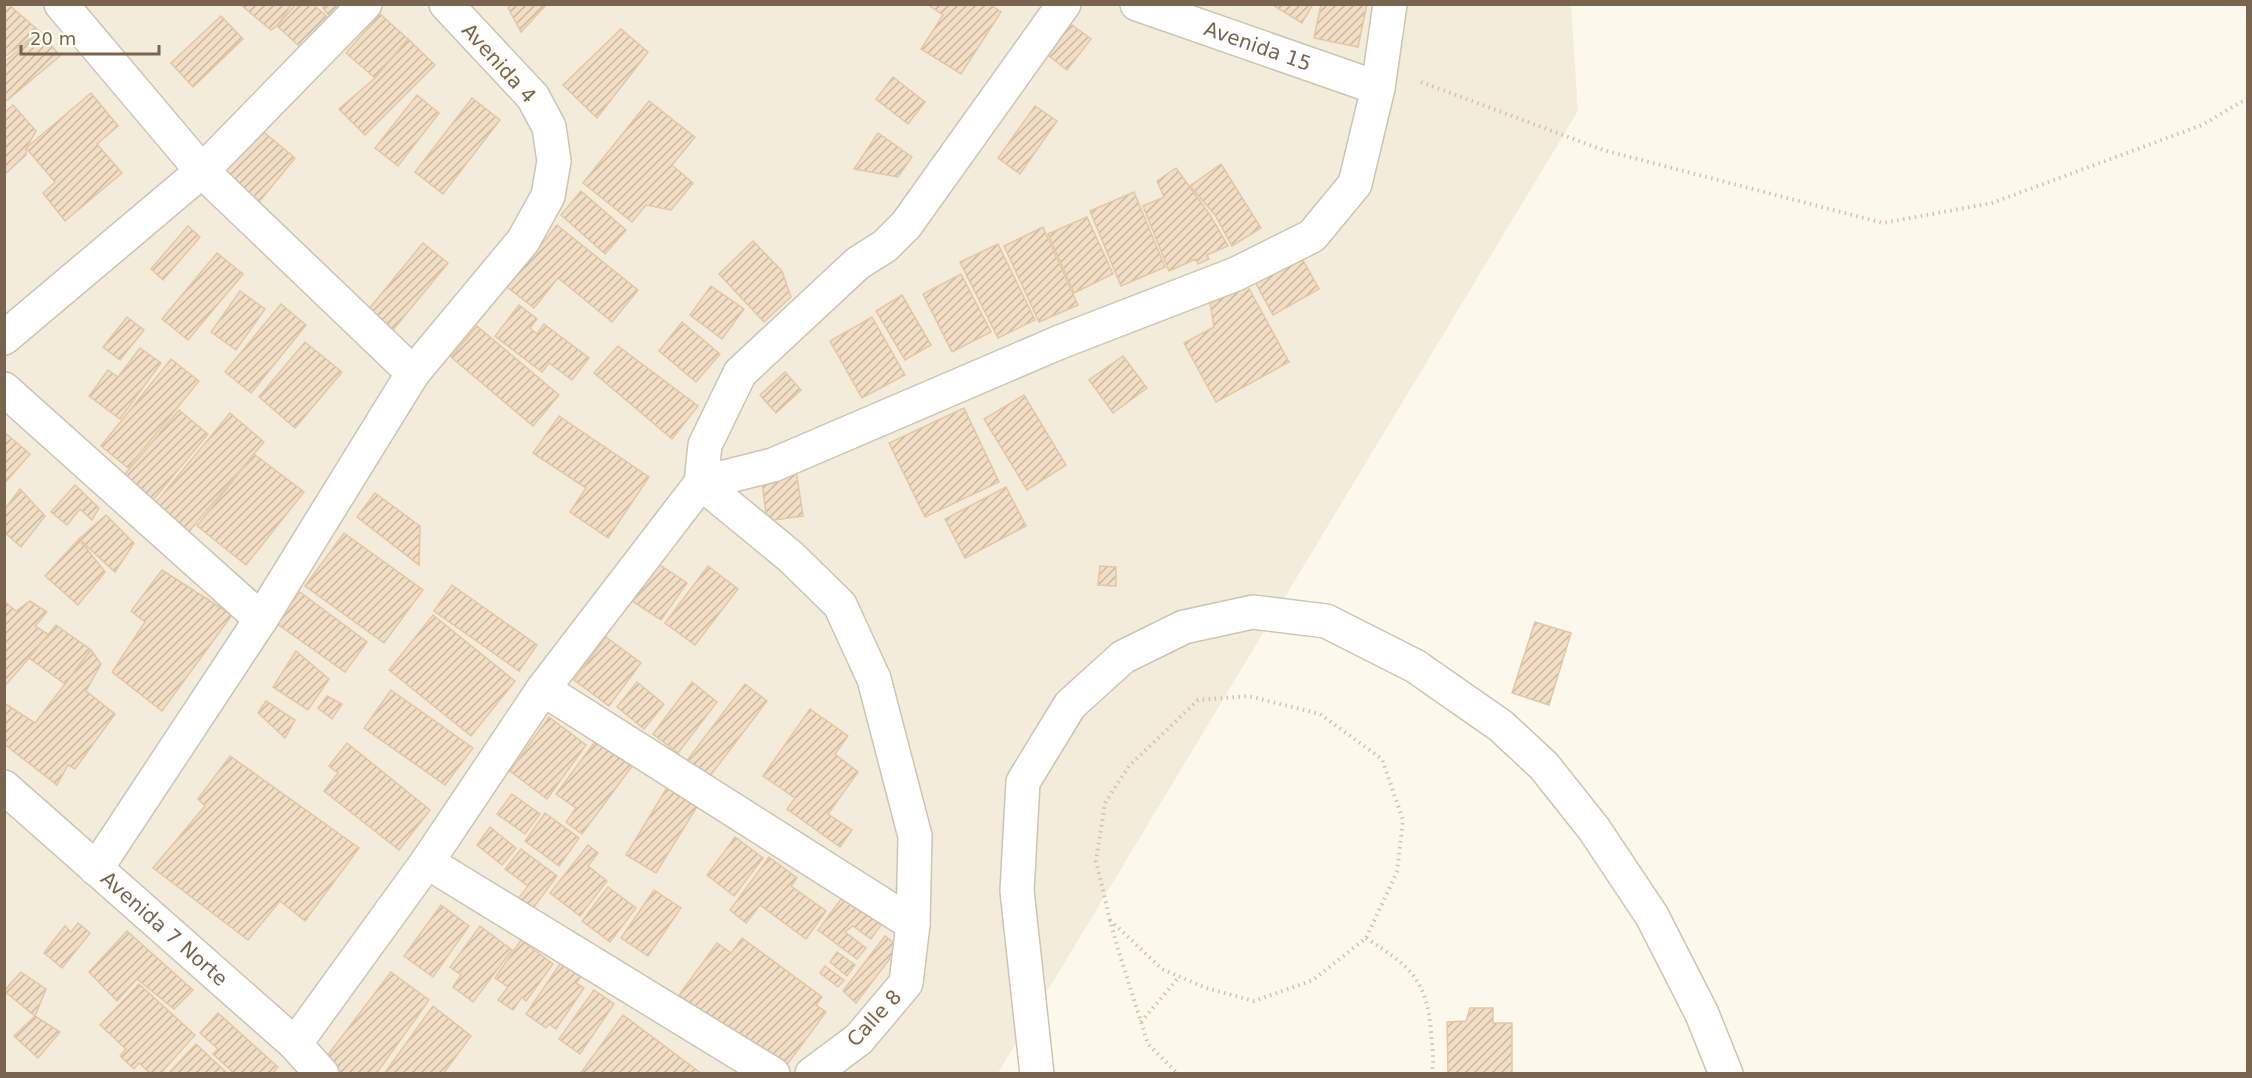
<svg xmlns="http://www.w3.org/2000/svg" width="2252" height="1078" viewBox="0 0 2252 1078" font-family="'DejaVu Sans',sans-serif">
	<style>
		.residential { fill: #f4ecdb }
		.building { fill: url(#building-hatch); stroke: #e3c7a5; stroke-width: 1.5 }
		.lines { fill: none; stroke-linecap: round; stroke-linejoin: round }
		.street-casing { stroke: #cfc3b1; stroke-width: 36 }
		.path { stroke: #d7c1a7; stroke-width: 4; stroke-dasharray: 1.5 4.5; stroke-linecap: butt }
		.street { stroke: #fff; stroke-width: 33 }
		.labels { text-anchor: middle; stroke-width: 4.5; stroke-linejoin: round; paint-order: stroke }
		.street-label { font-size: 20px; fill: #78644f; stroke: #fffcf3 }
	</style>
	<defs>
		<pattern id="building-hatch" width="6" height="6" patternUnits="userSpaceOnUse" patternTransform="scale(1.5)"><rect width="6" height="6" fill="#f1dec5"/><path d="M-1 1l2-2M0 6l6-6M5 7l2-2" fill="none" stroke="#c8b8a2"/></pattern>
	</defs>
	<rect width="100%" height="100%" fill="#fcf9ec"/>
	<path class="residential" d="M4,5h1567l7,106 -580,962h-993z"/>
	<g class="building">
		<path d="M4,4h4l32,28 -36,25z"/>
		<path d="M240,4h52l-15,22 -6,4z"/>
		<path d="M296,4h17l22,20 -27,30 -31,-28z"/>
		<path d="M324,4h36l-24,20 -13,-16z"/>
		<path d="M512,4h35l-26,28 -13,-24z"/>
		<path d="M927,4h62l12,8 -40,62 -40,-25 22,-34z"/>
		<path d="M1271,4h42l-11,19z"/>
		<path d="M1321,4h46l-9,43 -44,-9z"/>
		<path d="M380,14l28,25 -33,39 -29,-25z"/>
		<path d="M221,16l22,23 -50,48 -22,-24z"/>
		<path d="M1064,19l27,20 -24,31 -27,-21z"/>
		<path d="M621,29l27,23 -51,66 -34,-33z"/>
		<path d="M40,32l20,24 -56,47v-41z"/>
		<path d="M408,39l27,26 -70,70 -26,-26 36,-31z"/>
		<path d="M893,77l32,25 -17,22 -32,-25z"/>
		<path d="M91,93l27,33 -21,18 25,29 -57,48 -22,-28 12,-11 -29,-34z"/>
		<path d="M417,95l22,18 -41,53 -23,-18z"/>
		<path d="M472,98l28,22 -57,74 -28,-22z"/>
		<path d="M649,101l46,36 -23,28 21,18 -22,27 -25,-5 -14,17 -49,-39z"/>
		<path d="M13,105l23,26 -10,17v7l-22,20v-62z"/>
		<path d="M1035,106l22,15 -37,53 -22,-16z"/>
		<path d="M259,128l36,30 -36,44 -36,-29z"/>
		<path d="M878,133l34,24 -14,20 -44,-8z"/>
		<path d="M1221,164l40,64 -29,18 -17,-31 -25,-29z"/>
		<path d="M1176,168l34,47 18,31 -21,9 2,4 -11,5 -2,-5 -27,12 -26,-65 21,-9 -7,-16z"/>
		<path d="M581,191l45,39 -21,24 -44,-39z"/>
		<path d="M1134,192l31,75 -44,19 -31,-75z"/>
		<path d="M1087,217l26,57 -39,19 -26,-59z"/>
		<path d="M557,225l81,65 -26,32 -54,-44 -24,30 -27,-21z"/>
		<path d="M188,226l12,11 -37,43 -12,-11z"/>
		<path d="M1043,227l35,78 -39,17 -35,-76z"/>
		<path d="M753,241l29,30 9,26 -27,25 -45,-48z"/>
		<path d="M423,243l25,20 -60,73 -24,-21z"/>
		<path d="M998,244l37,76 -37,18 -38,-76z"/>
		<path d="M217,253l26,21 -55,66 -26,-21z"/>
		<path d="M1299,253l20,36 -46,26 -20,-37z"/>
		<path d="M961,274l30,58 -39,20 -29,-58z"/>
		<path d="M1246,283l43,79 -73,40 -32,-59 30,-16 -4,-24z"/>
		<path d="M711,286l33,23 -22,30 -32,-24z"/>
		<path d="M240,291l25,18 -29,41 -25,-18z"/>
		<path d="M902,295l29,50 -26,15 -29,-49z"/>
		<path d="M281,304l25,21 -55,68 -26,-21z"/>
		<path d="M519,305l18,14 -7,9 7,6 7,-10 45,34 -17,22 -23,-17 -7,9 -47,-36z"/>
		<path d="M127,317l17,13 -24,30 -17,-13z"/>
		<path d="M872,317l33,58 -43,23 -32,-57z"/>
		<path d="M682,322l38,32 -24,28 -37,-31z"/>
		<path d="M477,326l82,69 -26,31 -82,-69z"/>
		<path d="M305,342l37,30 -47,56 -36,-31z"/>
		<path d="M618,346l80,60 -26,33 -78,-66z"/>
		<path d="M140,348l21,15 -41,56 -31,-23 19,-26 10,7z"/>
		<path d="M1123,356l24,32 -34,25 -24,-33z"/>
		<path d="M171,359l28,22 -71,87 -27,-22z"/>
		<path d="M785,372l16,18 -25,23 -16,-18z"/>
		<path d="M1024,395l42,70 -39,25 -43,-71z"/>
		<path d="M964,408l35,74 -74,35 -36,-74z"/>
		<path d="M179,410l29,24 -59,71 -29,-25z"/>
		<path d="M230,413l34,29 -77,92 -34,-28z"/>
		<path d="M559,416l90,61 -41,61 -38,-26 16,-24 -53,-35z"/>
		<path d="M4,432l26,22 -26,30z"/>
		<path d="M254,454l50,38 -58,73 -49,-39z"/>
		<path d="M796,470l7,46 -36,5 -6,-46z"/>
		<path d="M75,485l24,23 -7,12 -12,-11 -13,16 -16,-13z"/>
		<path d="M1006,487l20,39 -61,32 -20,-39z"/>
		<path d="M20,489l25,27 -24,31 -17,-15v-22z"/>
		<path d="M375,493l45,33 -1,39 -62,-48z"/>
		<path d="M106,515l28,28 -19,29 -36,-33z"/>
		<path d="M344,533l79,57 -39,53 -79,-57z"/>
		<path d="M79,539l26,33 -27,33 -33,-29z"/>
		<path d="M654,561l33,22 -26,37 -32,-21z"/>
		<path d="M708,566l30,23 -43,56 -30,-22z"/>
		<path d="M1100,566l16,1v19l-18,-1z"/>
		<path d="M162,570l70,45 -70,96 -50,-39 33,-50 -14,-11z"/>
		<path d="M452,585l85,60 -18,26 -85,-60z"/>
		<path d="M300,592l67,50 -22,30 -69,-49z"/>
		<path d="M4,601l12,10 14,-10 17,11 -12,14 14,9 -45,52z"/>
		<path d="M433,615l82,66 -44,55 -82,-66z"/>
		<path d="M1535,622l36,11 -22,72 -37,-12z"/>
		<path d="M56,625l35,25 -26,34 -36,-26z"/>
		<path d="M606,637l35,26 -32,43 -35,-26z"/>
		<path d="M91,650l10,14 -15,27 29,23 -40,55 -7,-4 -11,20 -53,-41v-41l31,20z"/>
		<path d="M296,651l33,28 -21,31 -35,-23z"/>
		<path d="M637,682l27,22 -20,25 -27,-22z"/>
		<path d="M692,682l25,20 -39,51 -25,-19z"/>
		<path d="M745,684l22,17 -60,79 -22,-17z"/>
		<path d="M391,690l82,58 -28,37 -81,-57z"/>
		<path d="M327,696l15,8 -10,15 -14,-11z"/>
		<path d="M266,701l29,19 -10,18 -27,-25z"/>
		<path d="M810,709l38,27 -13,18 23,18 -30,42 24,16 -12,17 -53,-38 8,-11 -32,-22z"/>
		<path d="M549,717l37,28 -39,54 -37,-28z"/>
		<path d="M597,739l36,26 -51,69 -16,-12 10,-14 -20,-14z"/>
		<path d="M347,743l83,67 -31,40 -75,-59 14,-18 -9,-7z"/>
		<path d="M230,756l129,92 -54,73 -25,-20 -32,39 -95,-72 52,-62 -7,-7z"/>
		<path d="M668,786l30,19 -42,68 -30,-18z"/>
		<path d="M512,794l28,20 -15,20 -28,-20z"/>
		<path d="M545,813l34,25 -20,28 -34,-25z"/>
		<path d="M490,827l26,21 -14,17 -25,-20z"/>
		<path d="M735,837l28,21 -29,38 -27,-21z"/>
		<path d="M588,845l10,8 -10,13 19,15 -27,35 -30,-23z"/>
		<path d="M521,849l36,27 -26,35 -14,-11 11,-14 -23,-17z"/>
		<path d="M769,857l28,21 -6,8 35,25 -20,28 -46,-34 -14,18 -16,-13z"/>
		<path d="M608,887l28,21 -26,34 -28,-21z"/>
		<path d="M850,887l30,23 -7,9 8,6 -10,14 -18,-13 -8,6 21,16 -9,11 -39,-29z"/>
		<path d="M654,890l27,18 -33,48 -27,-18z"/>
		<path d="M441,905l28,21 -36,51 -29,-21z"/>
		<path d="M78,923l12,10 -28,35 -18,-15 21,-27 6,6z"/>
		<path d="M480,926l32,24 -39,52 -20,-15 8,-12 -11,-8z"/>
		<path d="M127,931l66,59 -19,19 -37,-30 -20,22 -28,-29z"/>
		<path d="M885,936l14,11 -43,56 -13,-12z"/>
		<path d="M742,938l80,59 -6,8 10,7 -43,58 -104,-75 38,-52 14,10z"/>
		<path d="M521,940l32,24 -27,37 -4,-4 -9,13 -15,-10 10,-13 -13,-9z"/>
		<path d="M837,952l18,13 -8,11 -17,-14z"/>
		<path d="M562,961l21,13 -7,9 8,5 -28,41 -7,-5 -3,4 -20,-14z"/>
		<path d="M825,966l19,14 -6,7 -18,-14z"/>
		<path d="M21,972l25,17 -11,27 -31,-25z"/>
		<path d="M391,972l38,28 -53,74h-37l-15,-14z"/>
		<path d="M139,984l56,51 -35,39h-9l-12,-11 -5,6 -14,-13 6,-7 -26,-24z"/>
		<path d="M594,990l20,14 -34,50 -21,-15z"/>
		<path d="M433,1006l38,30 -28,38h-59z"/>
		<path d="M1470,1008h23v15h19v51h-64l-1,-52 19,-1z"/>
		<path d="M218,1013l60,54 -6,7h-37l-22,-20 5,-5 -18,-16z"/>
		<path d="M623,1015l79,59h-122z"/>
		<path d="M35,1016l25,16 -22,26 -24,-22z"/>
		<path d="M196,1044l15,14 17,16h-60z"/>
	</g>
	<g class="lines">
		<defs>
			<g id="street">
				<path d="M61,4l141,167 211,202"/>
				<path id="s1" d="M1137,4l241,84"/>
				<path d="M4,338l198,-167 163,-167"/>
				<path d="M4,389l257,230"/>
				<path d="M701,483l72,-18 287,-123 176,-68 76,-38 43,-52 23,-96 12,-84"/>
				<path d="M701,483l90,74 49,48 34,74 41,157 -2,88 -7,59 -47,56 -47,35"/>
				<path d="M543,689l370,235"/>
				<path id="s2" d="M4,787l291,257 27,30"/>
				<path d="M427,862l346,212"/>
				<path d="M96,869l165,-250 152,-246 110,-132 25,-45 6,-35 -5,-34 -16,-30 -87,-93"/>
				<path d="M295,1044l132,-182 116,-173 158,-206 4,-38 35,-72 118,-110 27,-17 21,-21 158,-221"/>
				<path d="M1037,1074l-20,-183 6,-109 47,-77 53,-48 61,-30 69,-15 73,9 89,45 86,60 43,40 50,63 58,87 50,98 24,60"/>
			</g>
		</defs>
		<use href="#street" class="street-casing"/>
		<g class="path">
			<path d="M1421,82l182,68 280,73 109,-20 210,-78 46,-27"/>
			<path d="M1110,920l52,49 44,19 48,13 59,-21 53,-42 31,-66 6,-52 -21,-61 -62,-45 -72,-18 -50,4 -69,66 -24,37 -9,58 14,59 8,29 30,95 30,30"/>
			<path d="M1366,938c43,28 61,40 65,94 1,14 4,28 0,42"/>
			<path d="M1141,1022l38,-45"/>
		</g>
		<use href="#street" class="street"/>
	</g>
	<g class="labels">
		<g class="street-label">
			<text dy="7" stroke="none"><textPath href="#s1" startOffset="128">Avenida 15</textPath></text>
			<text transform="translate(499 63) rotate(48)" y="7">Avenida 4</text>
			<text dy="7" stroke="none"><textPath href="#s2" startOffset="214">Avenida 7 Norte</textPath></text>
			<text transform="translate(874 1018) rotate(-47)" y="7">Calle 8</text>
		</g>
	</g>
	<rect width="2252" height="1078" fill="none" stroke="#78644f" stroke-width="12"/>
	<path d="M21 45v9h138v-9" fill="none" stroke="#78644f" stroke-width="3"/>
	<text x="30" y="45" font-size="18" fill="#78644f" stroke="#fffcf3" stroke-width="4.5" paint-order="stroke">20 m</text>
</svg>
